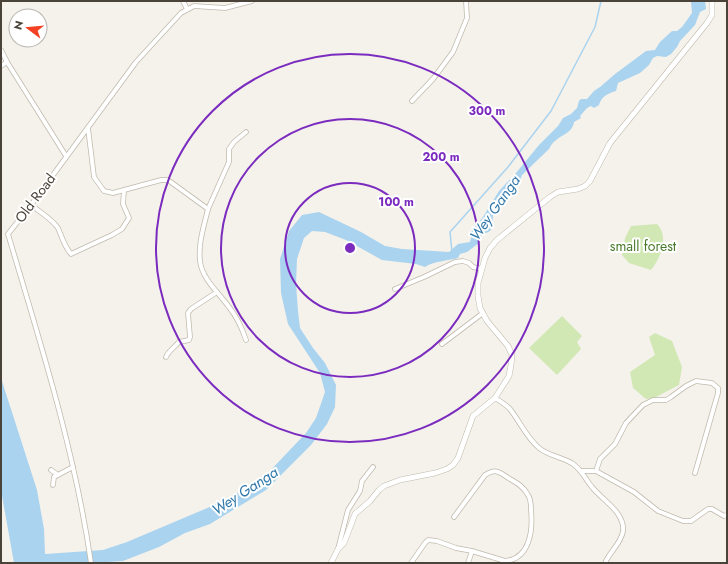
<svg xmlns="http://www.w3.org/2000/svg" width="728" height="564" viewBox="0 0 728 564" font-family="Jost,sans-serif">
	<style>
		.green { fill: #d1e8b5 }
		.water { fill: #aad3ef }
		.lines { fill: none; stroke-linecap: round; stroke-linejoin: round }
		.stream { stroke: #aad3ef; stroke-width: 1.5 }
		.minor-casing { stroke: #c0baad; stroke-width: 5.5 }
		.tertiary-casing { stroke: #c0baad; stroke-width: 6 }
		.minor { stroke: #fff; stroke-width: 4 }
		.tertiary { stroke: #fff; stroke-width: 5 }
		.ring { fill: none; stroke: #7b2cbf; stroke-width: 2 }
		.labels { text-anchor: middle; stroke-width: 4; stroke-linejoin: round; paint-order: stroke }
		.street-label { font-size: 14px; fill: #494339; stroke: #fff }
		.park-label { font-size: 14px; fill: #4a7a2c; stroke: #fff }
		.water-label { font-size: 15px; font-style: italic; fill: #3179ab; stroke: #fff }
		.centre { fill: #7b2cbf; stroke: #fff; stroke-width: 2 }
		.ring-label { font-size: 12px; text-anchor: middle; font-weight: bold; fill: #7b2cbf; stroke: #fff; stroke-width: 4; stroke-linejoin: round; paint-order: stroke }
	</style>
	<rect width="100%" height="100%" fill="#f5f2eb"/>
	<g class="green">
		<path d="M657,224c12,12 4,34 -6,46l-22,-7 -7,-8 3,-17 6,-12z"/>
		<path d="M562,316l20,20 -5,6 4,7 -24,26 -28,-27z"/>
		<path d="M655,333l17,8 10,26 -3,18 -25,13 -8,1 -13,-11 -3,-16 25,-17 -6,-18z"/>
	</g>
	<path class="water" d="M691,1h14l1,8 -6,3 -5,13 -15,16 -3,6 -6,7 -5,3 -9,-1 -4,2 -4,7 -9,8 -22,10 -2,8c-8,2 -15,6 -17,14l-5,3 -3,-2 -4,2 -7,8 1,2 -7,4c-2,14 -18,12 -25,27l-27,26 -4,11 -9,8 -3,7 -13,14 -1,14c-7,7 -12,3 -13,14l-12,9 -7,2 -2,4c-11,3 -24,3 -33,9l-9,-3 -34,-4 -36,-20 -21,-8 -13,-1 -8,7 -7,21 -1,25 2,27 2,17 13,20 12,15 11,22 -1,22 -8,17 -16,21 -45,45 -56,34 -25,9 -26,14 -36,14 -32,2h-77l-13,-73v-112l36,112 7,39 1,25 58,-4 24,-8 85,-36 29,-15 26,-17 39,-41 10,-15 9,-26 -5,-19 -32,-49 -7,-31 -1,-34 9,-28 13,-16 17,-3 42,20 24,14 17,3 47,3 9,-8 12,-2 1,-4 -1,-5 13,-16 16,-26 17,-18 23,-28 19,-19 5,-8 8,-4 6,-6 2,-7 2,-2h6l7,-8 6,-4 15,-13 31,-23 9,-1 5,-8 12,-11h5l5,-4 10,-14z"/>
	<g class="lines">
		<path class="stream" d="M452,252l-2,-20 58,-65 43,-56 44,-84 6,-26"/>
		<defs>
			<g id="minor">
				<path d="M183,1l4,8"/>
				<path d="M1,50l6,12 59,94"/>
				<path d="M1,66l6,-4"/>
				<path d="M412,101l21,-22 20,-27 14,-34 -1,-17"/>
				<path d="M88,128l6,49 10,14 9,2 48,-13h7l40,29c-4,17 -10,34 -8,52 2,18 19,32 29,46 8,10 13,21 17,33"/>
				<path d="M31,205c9,7 21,14 27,23 4,9 6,18 13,26l41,-19 10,-6 7,-11 -6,-14 1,-14"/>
				<path d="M208,209l21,-47v-13l5,-7 12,-10"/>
				<path d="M395,289l29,-12 31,-15 8,-1 6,2 4,4 9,2"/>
				<path d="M442,344l41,-31"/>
				<path d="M166,357c2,-6 9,-10 13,-15l10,-2 1,-3 -2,-24 3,-4 26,-17"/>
				<path d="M495,398c5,3 11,7 15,11 10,13 17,29 29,39 10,8 23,9 34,16 9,6 12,15 19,23 10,13 33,25 31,44 -2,13 -13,20 -18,32"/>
				<path d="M51,470l7,5"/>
				<path d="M581,471h15l38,21 24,19 25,10h8l17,-12h4l12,7 3,-1"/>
				<path d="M596,471l4,-12 15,-15 11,-21 17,-18 10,-5h13l5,-3 15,-11 10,-5 16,2 6,5v5l-23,80"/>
				<path d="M53,485l1,-8 19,-10"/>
				<path d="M454,517l31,-42c12,-7 14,-3 25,4 7,4 14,8 18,16 3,4 3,9 3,15 2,20 -1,49 -26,51"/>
				<path d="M338,549l10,-39 12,-19 2,-10 11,-14"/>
				<path d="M91,563c-16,-112 -51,-221 -83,-329l23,-29 105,-143 45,-49 13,-7 31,2 27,-7"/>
				<path d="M411,563l14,-20 3,-3 9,1 19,7 16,3 33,10 1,2"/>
				<path d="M468,563l4,-12"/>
			</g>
			<path id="tertiary" d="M331,563l7,-14 6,-6 11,-29 15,-13 9,-11 5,-4 16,-6 35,-7 12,-4 6,-4 5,-7 15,-42 22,-18 14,-22 2,-11 1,-10 -4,-9 -21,-25 -7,-13 -2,-12v-13l7,-25 5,-10 7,-8 53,-43 8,-5 20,-3 7,-3 5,-5 20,-38 97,-120 5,-8v-14"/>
		</defs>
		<use href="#minor" class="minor-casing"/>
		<use href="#tertiary" class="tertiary-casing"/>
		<use href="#minor" class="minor"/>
		<use href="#tertiary" class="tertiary"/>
	</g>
	<g class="ring">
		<circle cx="350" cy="248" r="65"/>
		<circle cx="350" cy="248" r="129"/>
		<circle cx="350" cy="248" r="194"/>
	</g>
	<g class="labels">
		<g class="street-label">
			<text transform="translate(35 198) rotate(-53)" y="5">Old Road</text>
		</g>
		<g class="park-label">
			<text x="643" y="251">small forest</text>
		</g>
		<g class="water-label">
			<text transform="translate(495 208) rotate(-55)" y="5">Wey Ganga</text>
			<text transform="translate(245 491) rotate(-33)" y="5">Wey Ganga</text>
		</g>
	</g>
	<circle cx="350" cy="248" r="6" class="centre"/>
	<g class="ring-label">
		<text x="487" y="115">300 m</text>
		<text x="441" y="161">200 m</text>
		<text x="396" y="206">100 m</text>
	</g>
	<rect width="728" height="564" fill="none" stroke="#494339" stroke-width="4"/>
	<g transform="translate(28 28) rotate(286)"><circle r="19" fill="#ffffff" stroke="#b6b4b0"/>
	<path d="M0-3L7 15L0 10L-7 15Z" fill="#f44123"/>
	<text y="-6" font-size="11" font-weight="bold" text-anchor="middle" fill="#494339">N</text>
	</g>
</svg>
